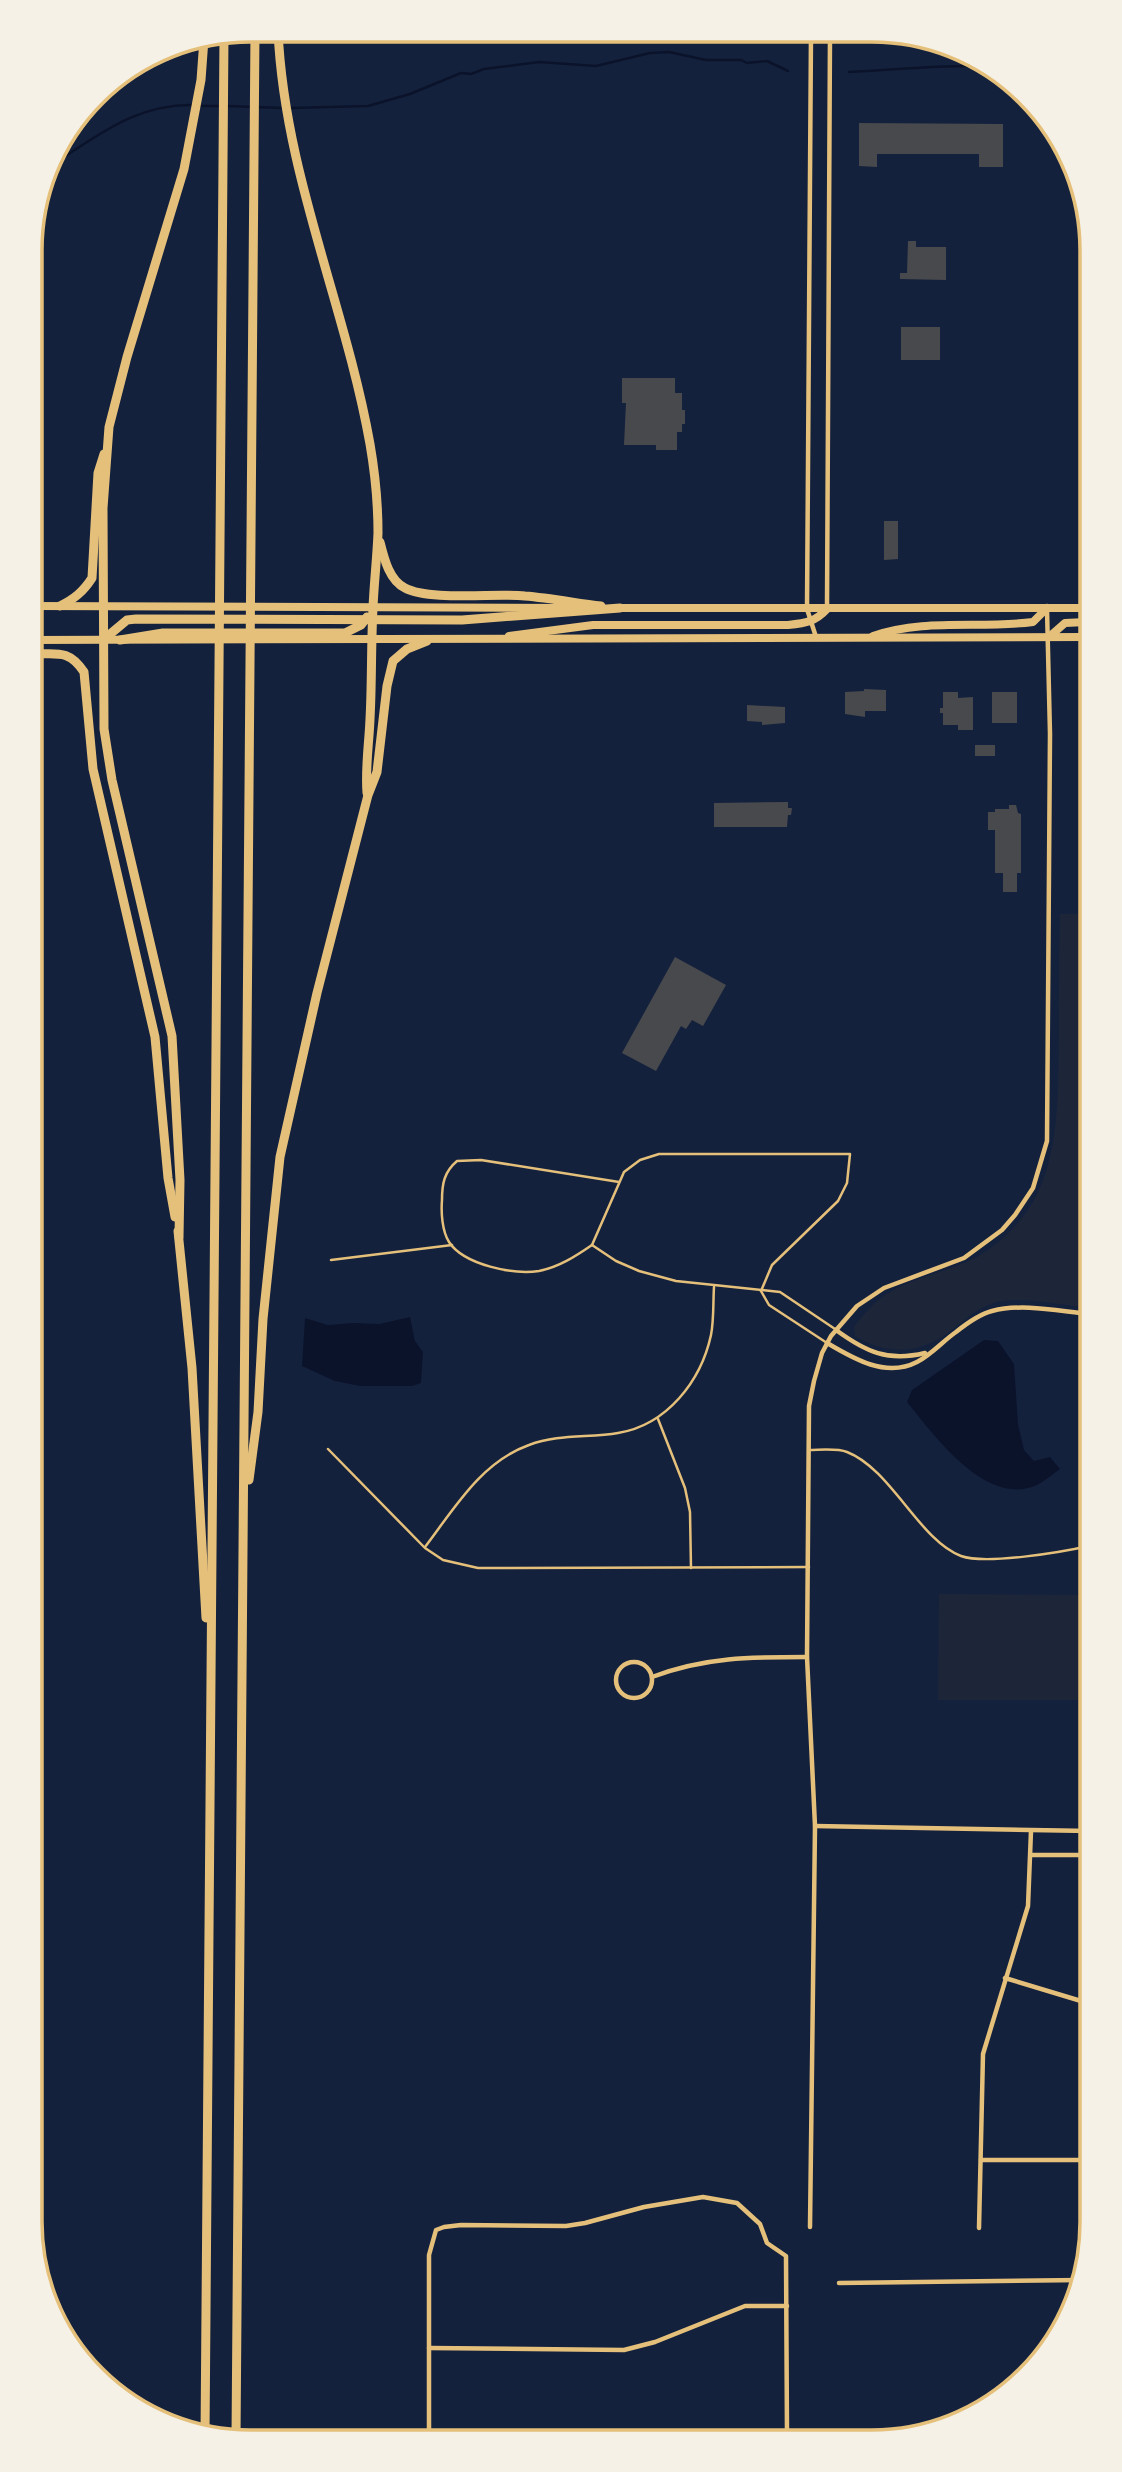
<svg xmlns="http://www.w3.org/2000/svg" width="1122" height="2472" viewBox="0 0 1122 2472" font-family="'Playfair Display',serif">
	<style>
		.green { fill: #1d2539 }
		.water { fill: #0b132b }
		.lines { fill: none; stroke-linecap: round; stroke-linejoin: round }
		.stream { stroke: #0b132b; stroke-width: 2.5 }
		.building { fill: #48494c }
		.service { stroke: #e5c07b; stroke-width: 2.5 }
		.minor { stroke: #e5c07b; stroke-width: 4.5 }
		.primary { stroke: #e5c07b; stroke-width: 8 }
		.motorway { stroke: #e5c07b; stroke-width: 9 }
		.rim { fill: none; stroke: #e5c07b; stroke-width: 3.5 }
	</style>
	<rect width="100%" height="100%" fill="#14213d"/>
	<g class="green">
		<path d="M1060,914h27l2,394c-26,-3 -68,-12 -92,-6 -23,6 -36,23 -55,35 -29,18 -59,16 -87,-1l-1,-9c10,-13 22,-28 38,-36 28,-16 61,-20 88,-36 26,-16 48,-39 60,-67 20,-47 18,-102 19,-152 0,-41 0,-82 1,-122z"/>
		<path d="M939,1594l151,1v105h-152z"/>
	</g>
	<g class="water">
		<path d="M410,1317l5,24 8,11 -2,31 -9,3h-52l-25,-5 -33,-15 3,-48 23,7 25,-2 26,1z"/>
		<path d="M984,1340l14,1 16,23 4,60 6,26 10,11 16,-4 10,12c-7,5 -15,12 -23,16 -51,23 -103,-50 -130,-83l5,-12z"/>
	</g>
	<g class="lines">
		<g class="stream">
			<path d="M849,72c44,-2 87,-7 131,-6"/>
			<path d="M199,106h22"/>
			<path d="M227,106l57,2"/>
			<path d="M290,108l78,-2 42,-12 51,-21 10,1 13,-5 55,-7 57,4 54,-13 19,-1 37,8h35l6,3 20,-2 21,10"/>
			<path d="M48,167c48,-29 85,-63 145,-62"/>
		</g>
	</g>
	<g class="building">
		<path d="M859,123l144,1v43h-24v-13h-102v13l-18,-1z"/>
		<path d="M908,241h8v6h30v33l-46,-1v-6h7z"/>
		<rect x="901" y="327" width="39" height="33"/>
		<path d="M622,378h53v15h7v17h3v14h-3v8h-5v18h-21v-5h-32l2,-42h-4z"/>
		<path d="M884,521h14v38l-14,1z"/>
		<path d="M864,689l22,1v21h-21v6l-20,-3v-22l19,-1z"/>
		<path d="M943,692h15v6l15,-1v33h-15v-5h-15v-12h-3v-5h3z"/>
		<rect x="992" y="692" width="25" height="31"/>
		<path d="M747,705l38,2v16l-23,2v-3l-15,-1z"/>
		<rect x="975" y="745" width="20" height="11"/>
		<path d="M788,802v6h4l-1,7h-3l-1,12h-73v-24z"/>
		<path d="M1009,805h7l2,8 3,1v59h-4v19h-14v-19h-8v-43h-7v-18h7v-3h14z"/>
		<path d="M675,957l51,28 -23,41 -11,-6 -6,9 -5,-3 -25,45 -34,-18z"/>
	</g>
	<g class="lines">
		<g class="service">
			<path d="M592,1245l32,-73 16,-12 19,-6h191l-3,29 -9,18 -66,64 -11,26"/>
			<path d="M592,1245c-16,11 -33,22 -53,26 -25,4 -75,-6 -90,-29 -7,-11 -8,-30 -7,-42 0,-16 2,-28 15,-39l24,-1 138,22"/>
			<path d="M592,1245l24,16 23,10 37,10 104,11 55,37"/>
			<path d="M331,1260l121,-15"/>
			<path d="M761,1291l8,14 58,38"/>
			<path d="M658,1419l27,69 5,24 1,56"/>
			<path d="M328,1449l97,99 18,12 35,8 331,-1"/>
			<path d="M809,1450c11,0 28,-2 38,2 44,17 72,88 114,104 25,9 101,-4 128,-10"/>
			<path d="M425,1547c29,-38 56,-85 104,-102 29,-11 60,-7 89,-12 49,-8 83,-52 93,-98 3,-15 2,-33 3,-48"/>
		</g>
		<g class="minor">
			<path d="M811,33l-4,576 9,28"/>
			<path d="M827,608l3,-575"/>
			<path d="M836,1330c30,22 52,32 89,23"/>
			<path d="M827,1343c27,16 59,35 90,19 14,-7 26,-21 39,-30 10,-8 24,-18 36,-21 31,-8 66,0 97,3"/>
			<circle cx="634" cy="1680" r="18"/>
			<path d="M652,1677c53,-20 99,-20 155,-20"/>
			<path d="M815,1826l275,5"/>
			<path d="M1032,1855h58"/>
			<path d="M1005,1978l86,26"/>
			<path d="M981,2160h110"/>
			<path d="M810,2227l5,-401 -8,-169 2,-251 5,-25 8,-28 9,-17 26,-30 27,-18 80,-30 38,-28 13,-15 18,-27 14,-47 3,-407 -3,-125"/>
			<path d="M979,2228l4,-174 45,-148 3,-75"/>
			<path d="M839,2283l243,-3"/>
			<path d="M429,2348l195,2 31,-8 90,-36h42"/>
			<path d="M429,2437v-182l7,-25 8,-3 17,-2 105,1 19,-3 59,-16 59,-10 34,6 23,21 7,19 19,13 1,179"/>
		</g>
		<g class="primary">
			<path d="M32,606l540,2"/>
			<path d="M617,608h469"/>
			<path d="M509,636l84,-11h195c18,-2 27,-3 39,-16"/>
			<path d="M873,636c52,-18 107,-7 160,-14l14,-14"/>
			<path d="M1049,637l16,-14 21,-1"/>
			<path d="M32,640l1054,-3"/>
		</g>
		<g class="motorway">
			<path d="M278,30c6,143 67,274 92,414 5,29 8,60 8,89 -1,25 -4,50 -5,75 -2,37 -1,74 -3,111 -1,25 -5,49 -3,74"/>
			<path d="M380,542c4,16 9,38 25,46 24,13 91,5 120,8 25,2 51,7 76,10"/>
			<path d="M60,606c14,-7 23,-14 32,-28l6,-105 6,-19"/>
			<path d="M103,640l24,-20 9,-1 326,1 158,-12"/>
			<path d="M120,640l43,-7h182l16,-8 6,-8"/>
			<path d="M32,654c25,0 37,-5 52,18l9,97 62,268 13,141 7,39"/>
			<path d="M178,1231l14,137 14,250"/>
			<path d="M179,1237l1,-57 -8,-144 -60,-256 -8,-51 -1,-221 6,-81 18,-70 57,-188 17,-89 3,-41"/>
			<path d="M249,1480l9,-68 5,-93 17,-162 37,-164 51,-198 9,-23 10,-86 6,-25 14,-12 20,-8"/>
			<path d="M205,2437l19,-2402"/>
			<path d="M236,2438l19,-2408"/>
		</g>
	</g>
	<path d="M0 0H1122V2472H0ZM250 42H872A208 208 0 0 1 1080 250V2222A208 208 0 0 1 872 2430H250A208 208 0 0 1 42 2222V250A208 208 0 0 1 250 42Z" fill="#f6f1e7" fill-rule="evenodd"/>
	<path class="rim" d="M250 42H872A208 208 0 0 1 1080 250V2222A208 208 0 0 1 872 2430H250A208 208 0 0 1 42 2222V250A208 208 0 0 1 250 42Z"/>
</svg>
